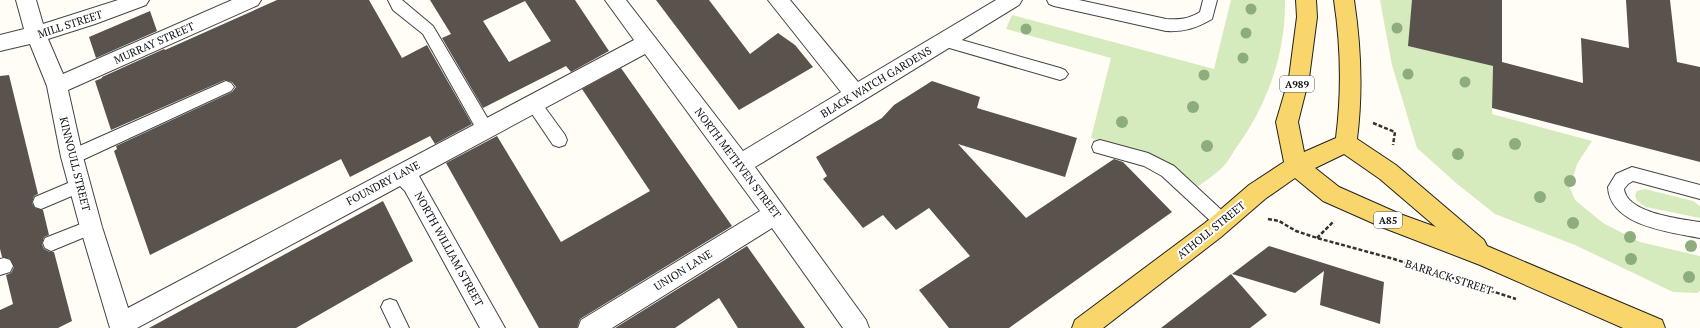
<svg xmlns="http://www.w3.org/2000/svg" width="1700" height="328" viewBox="0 0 1700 328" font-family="'PT Serif',serif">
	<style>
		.green { fill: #d5ebbd }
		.building { fill: #5a524d; fill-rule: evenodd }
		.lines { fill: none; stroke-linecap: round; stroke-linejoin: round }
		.service-casing { stroke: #444; stroke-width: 2 }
		.minor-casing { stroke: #444; stroke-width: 2 }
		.primary-casing { stroke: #222; stroke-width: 2 }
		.path { stroke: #333; stroke-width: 2.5; stroke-dasharray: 4 2; stroke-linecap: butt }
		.service { fill: #fff; fill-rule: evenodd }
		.minor { fill: #fff; fill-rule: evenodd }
		.primary { fill: #f9d66b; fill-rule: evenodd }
		.tree { fill: #8dad7f }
		.labels { text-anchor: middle; stroke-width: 4; stroke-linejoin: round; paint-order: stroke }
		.shield { fill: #fff; stroke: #585858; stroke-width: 1 }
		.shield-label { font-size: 10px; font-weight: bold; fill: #111 }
		.street-label { font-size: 11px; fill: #111; stroke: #fff }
	</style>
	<rect width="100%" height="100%" fill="#fffdf5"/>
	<g class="green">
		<path d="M1231,0h54c1,53 -18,106 -49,148 -4,6 -8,14 -14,20 -8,7 -18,14 -26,20l-29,-27 -76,-23 20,-80 -105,-29 6,-14 202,54z"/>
		<path d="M1380,0h33l-3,46 83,20 -1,48 100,27 -15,23 -7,24 5,12 28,23 37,19 60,14v35l-3,2 -24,-1 -98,-47 -80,-31 -39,-31 -39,-35 -25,-83z"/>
		<path d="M1645,189l48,12 7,5v12l-54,-11 -9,-6 -2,-6 2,-4z"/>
	</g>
	<g class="building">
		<path d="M277,0h92l33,58 25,-13 45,79 -37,20 -5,-8 -80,41 -9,-18 -191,96 -36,-104 3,-2 -1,-3 116,-54 4,-5 -4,-5 -7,-2 -114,50 -16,-49 7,-3v-1l62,-28 1,1z"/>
		<path d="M430,0h145l34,51 -38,21 -5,-6 -83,42 -41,-70 9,-4zM525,1l26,40 -42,21 -26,-41z"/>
		<path d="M656,0h53l41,54 28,-21 17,12 18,22 -74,43z"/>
		<path d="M1412,0h90v62l81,21 -2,-45 48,10 -3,-48h44l7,62 23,5v95l-208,-54 1,-42 -85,-20z"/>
		<path d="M150,11l7,20 -61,27 -7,-21z"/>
		<path d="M621,68l111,158 -152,93 -3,9h-38l-93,-165 51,-27 64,106 89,-51 -68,-102z"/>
		<path d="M9,75l29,119 -4,2 -2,7 3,5 8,2 6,25 -5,2 -2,7 2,5 6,3h4l18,69 -14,7h-58v-18l13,-6 -7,-29 5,-2 3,-6 -4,-8 -8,-2 -2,-8v-173z"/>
		<path d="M932,81l48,16 -3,11 100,30 -12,39 -107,-33 68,74 88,-59 9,3 49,50 -163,116h-60l-30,-38 51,-34 -41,-48 -33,22 -13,-15 -20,13 -40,-49 4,-3 -11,-19 66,-39 12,-13z"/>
		<path d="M383,201l30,60 -117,67h-147z"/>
		<path d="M747,246l58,82h-67l-19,-30 -44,30h-60z"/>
		<path d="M1269,246l115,36 -4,42 -60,-19 4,-34 -29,22 -63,-19z"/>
		<path d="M1231,274l36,41 -17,13h-89z"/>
	</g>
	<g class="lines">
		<defs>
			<g id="service">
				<path d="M388,0h14l31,26 58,98 2,5 -2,5 -6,2 -6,-2 -56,-100 -30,-24z"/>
				<path d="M1047,0h32l87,19c14,1 22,0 34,-7l3,-12h14l-5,19c-15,9 -28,13 -46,12l-112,-25 -5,-2z"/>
				<path d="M944,35l116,33 5,2 3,4 -3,4 -5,2 -121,-35 -2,-4 2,-4z"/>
				<path d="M226,81l5,2 3,4 -3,4 -153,71 -6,2 -6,-2 -2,-5 2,-5z"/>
				<path d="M533,97l5,1 27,37 2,5 -2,5 -6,2 -6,-2 -25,-37 -3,-5 3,-5z"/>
				<path d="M1100,140l48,13 26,13 55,51 2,5 -2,5 -6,2 -6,-2 -55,-51 -18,-10 -50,-14 -2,-5 2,-5z"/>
				<path d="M1632,167l68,18v14l-67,-18 -5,3 -4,5c3,24 56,30 76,33v16c-30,-6 -90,-12 -92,-51l8,-13z"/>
				<path d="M80,178l6,2 2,5 -2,5 -45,19 -6,-2 -2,-5 2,-5z"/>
				<path d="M91,220l6,2 2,5 -2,5 -46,19 -6,-3 -2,-5 2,-5z"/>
				<path d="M4,258l6,2 3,6 -3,6 -10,3v-16z"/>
				<path d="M390,299l6,2 13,27h-18l-10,-21 3,-6z"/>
			</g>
			<path id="minor" d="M16,0h20l7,24 75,-24h31l-3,5 -51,19 -47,15 15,35 169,-74h29l-3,5 -190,85 15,67 19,70 26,81 506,-268 -29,-40h21l117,151 98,-59 -73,-92h22l68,82 138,-82h26l-3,5 -264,162 111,153 3,8h-26l-71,-100 -160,100h-34l3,-8 179,-109 -115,-157 -226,122 86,152h-25l-75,-137 -5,-5 -263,142h-27l-30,-101 -19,-70 -14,-71 -17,-42 -30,7v-16l24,-6z"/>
			<path id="primary" d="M1296,0h20l1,17 -8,61 -11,44 6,30 32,-14c6,-47 5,-92 -2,-138h20c7,46 9,92 3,139l39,26 88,75 3,6 175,74 3,8h-42l-143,-63 -96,-37 -61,-27 -28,-23 -30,21 -44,38 -118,91h-31l3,-8 130,-97 44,-38 35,-23 -8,-40 13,-44 8,-61zM1344,154l36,25 56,48 -36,-13 -61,-27 -24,-19z"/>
		</defs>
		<use href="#service" class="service-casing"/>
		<use href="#minor" class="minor-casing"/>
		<use href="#primary" class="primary-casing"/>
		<g class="path">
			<path d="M1373,123l22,9 -2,13"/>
			<path d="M1268,219l11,2 17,10 21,7 77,21 122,40"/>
			<path d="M1317,238l17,-17"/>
		</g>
		<use href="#service" class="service"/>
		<use href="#minor" class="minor"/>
		<use href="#primary" class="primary"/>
	</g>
	<g class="tree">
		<circle cx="1251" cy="9" r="5.5"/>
		<circle cx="1397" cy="28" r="5.5"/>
		<circle cx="1026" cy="29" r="5.5"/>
		<circle cx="1246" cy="33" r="5.5"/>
		<circle cx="1243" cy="58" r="5.5"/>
		<circle cx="1408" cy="74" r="5.5"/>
		<circle cx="1204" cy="75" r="5.5"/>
		<circle cx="1465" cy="82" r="5.5"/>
		<circle cx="1193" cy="107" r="6"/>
		<circle cx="1122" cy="122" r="6"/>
		<circle cx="1515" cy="144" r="6"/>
		<circle cx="1207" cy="146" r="6"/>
		<circle cx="1458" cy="154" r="6"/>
		<circle cx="1570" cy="181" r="6"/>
		<circle cx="1540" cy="197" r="6"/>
		<circle cx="1573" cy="223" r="6"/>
		<circle cx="1630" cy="237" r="6"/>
		<circle cx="1691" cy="246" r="6"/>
		<circle cx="1631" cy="259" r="6"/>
		<circle cx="1689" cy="277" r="6"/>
	</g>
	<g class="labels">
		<g class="shield">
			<rect x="1280" y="76" width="34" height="16" rx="3"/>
			<rect x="1374" y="212" width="28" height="16" rx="3"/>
		</g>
		<g class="shield-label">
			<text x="1297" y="88">A989</text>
			<text x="1388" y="224">A85</text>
		</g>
		<g class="street-label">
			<text transform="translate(70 24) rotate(-18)" y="4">MILL STREET</text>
			<text transform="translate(154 43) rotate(-24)" y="4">MURRAY STREET</text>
			<text transform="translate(876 82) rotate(-31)" y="4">BLACK WATCH GARDENS</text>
			<text transform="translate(738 163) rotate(53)" y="4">NORTH METHVEN STREET</text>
			<text transform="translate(75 164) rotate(76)" y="4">KINNOULL STREET</text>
			<text transform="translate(383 183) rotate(-28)" y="4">FOUNDRY LANE</text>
			<text transform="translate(1211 230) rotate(-39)" y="4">ATHOLL STREET</text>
			<text transform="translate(449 249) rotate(61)" y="4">NORTH WILLIAM STREET</text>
			<text transform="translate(683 270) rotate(-32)" y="4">UNION LANE</text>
			<text transform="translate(1449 277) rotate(18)" y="4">BARRACK STREET</text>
		</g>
	</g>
</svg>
